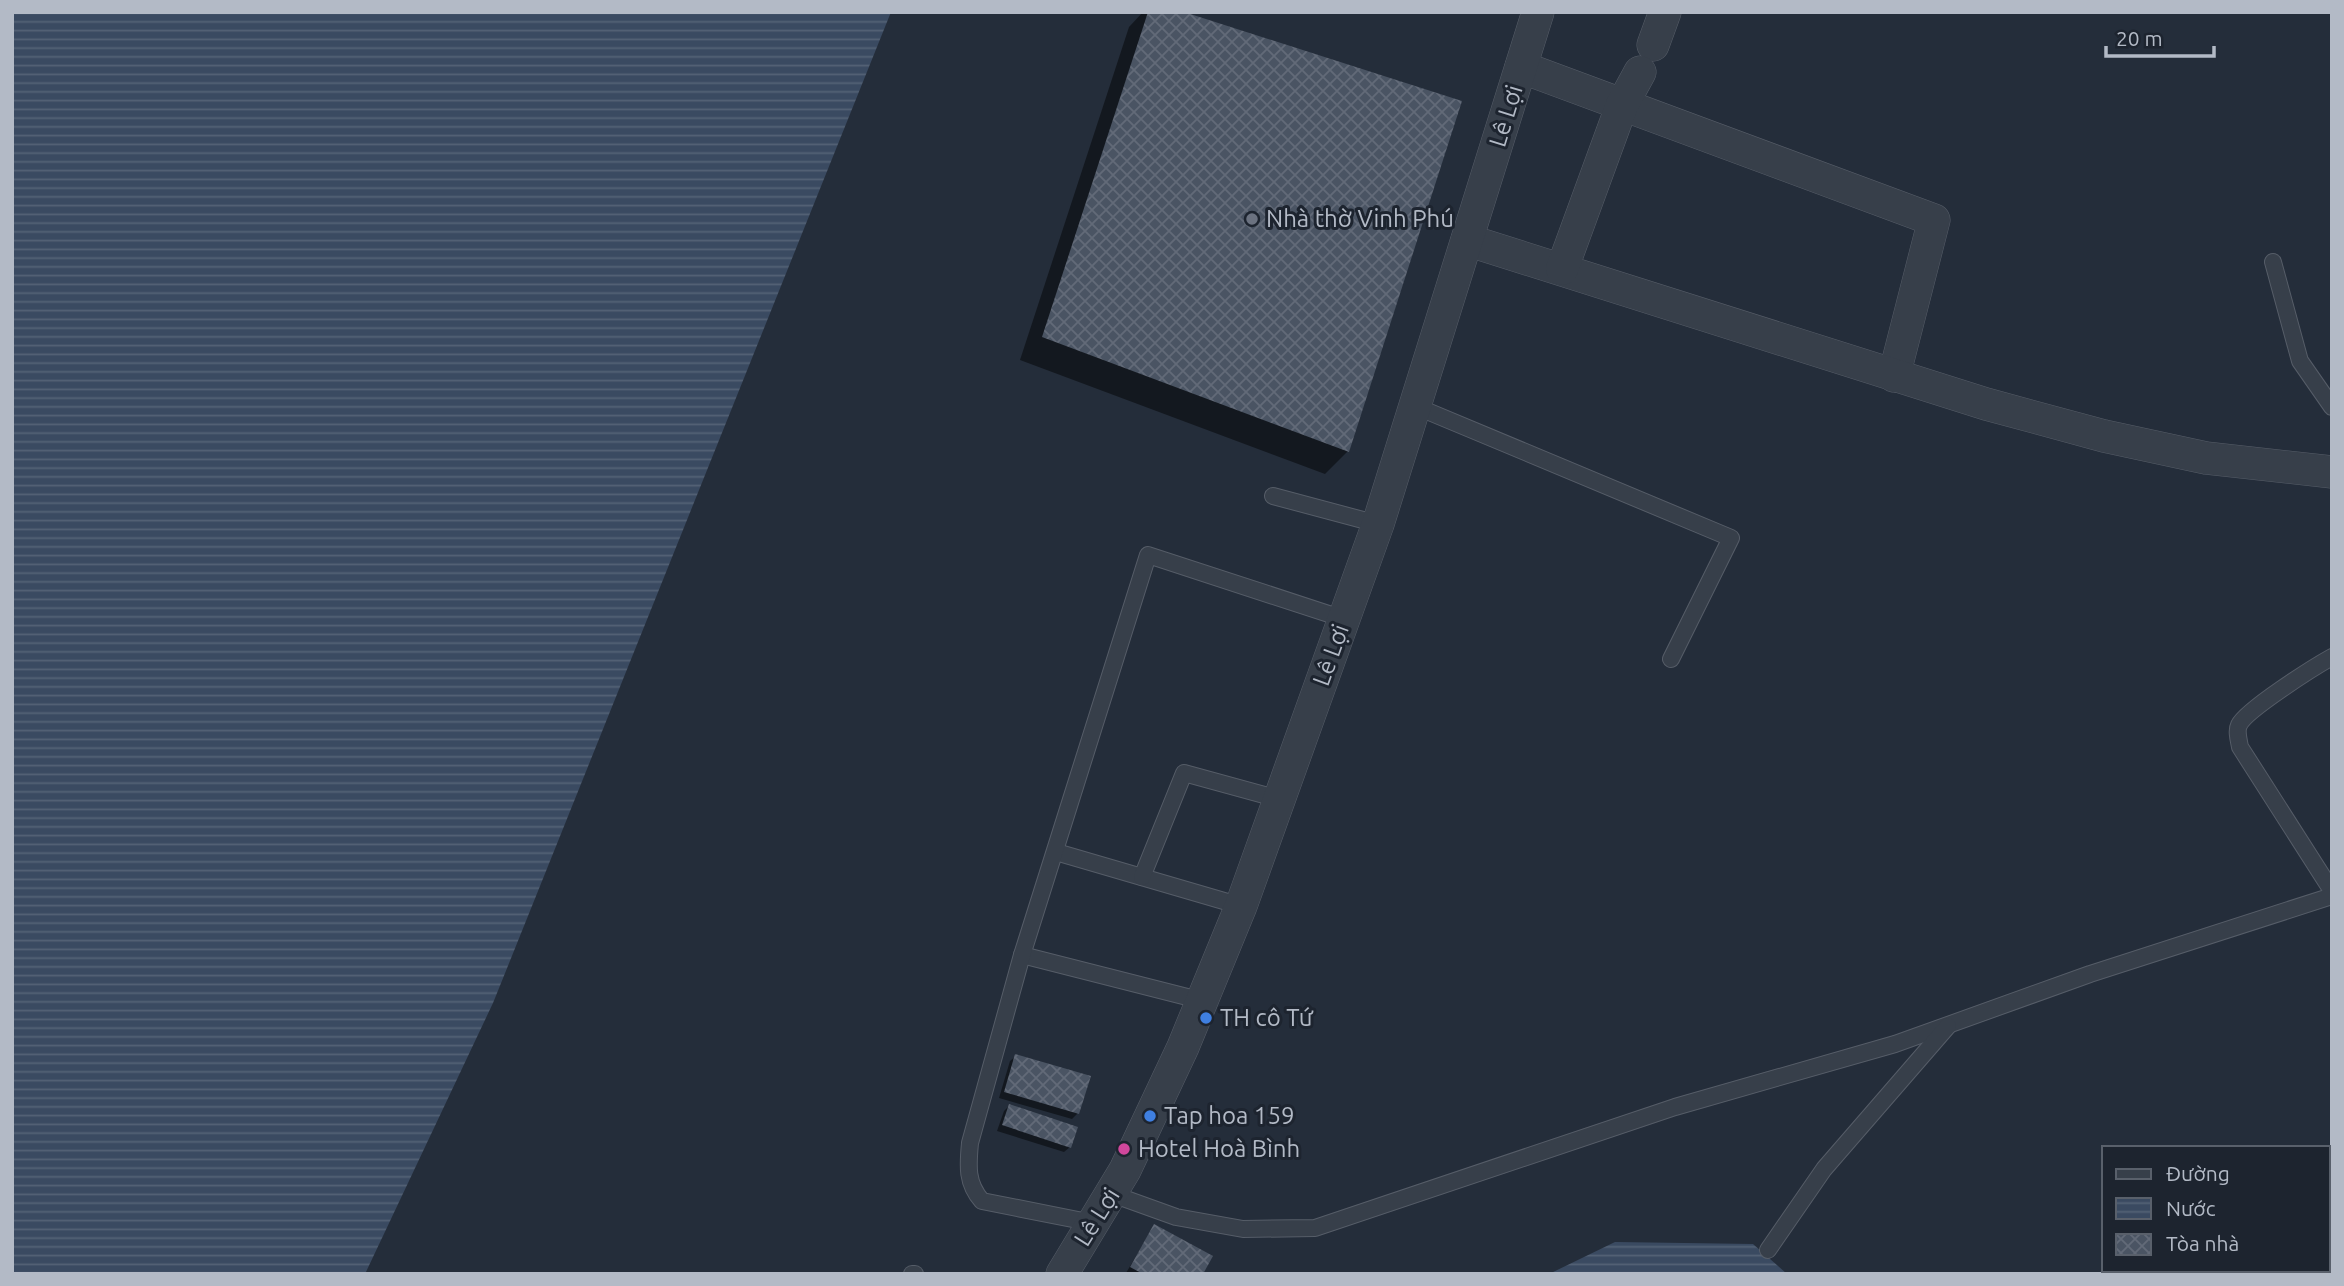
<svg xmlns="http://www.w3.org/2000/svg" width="2344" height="1286" viewBox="0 0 2344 1286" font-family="Ubuntu,sans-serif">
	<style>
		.water { fill: url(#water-rules) }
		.shadow { fill: #0007 }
		.building { fill: url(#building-cross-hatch) }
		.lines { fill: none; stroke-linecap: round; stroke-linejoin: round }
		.lane-casing { stroke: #565d68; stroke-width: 18 }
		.street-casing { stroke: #565d68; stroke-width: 33 }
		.lane { stroke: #373f4a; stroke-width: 16 }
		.street { stroke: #373f4a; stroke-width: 32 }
		.worship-dot { fill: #6b7280; stroke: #1d242f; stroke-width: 2.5 }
		.shop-dot { fill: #3f7fe0; stroke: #1d242f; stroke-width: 2.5 }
		.hotel-dot { fill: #d1479c; stroke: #1d242f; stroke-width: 2.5 }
		.labels { text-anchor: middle; stroke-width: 6; stroke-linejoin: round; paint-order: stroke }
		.street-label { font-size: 24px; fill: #b3bac6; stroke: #1d242f }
		.poi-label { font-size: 24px; fill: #b3bac6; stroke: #1d242f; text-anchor: start }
	</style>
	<defs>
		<pattern id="water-rules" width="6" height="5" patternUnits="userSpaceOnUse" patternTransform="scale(1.75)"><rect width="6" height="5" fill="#3a4a61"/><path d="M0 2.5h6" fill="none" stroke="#546276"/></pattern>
		<pattern id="building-cross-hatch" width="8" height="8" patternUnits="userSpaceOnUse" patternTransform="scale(1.75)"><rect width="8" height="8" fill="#4a5463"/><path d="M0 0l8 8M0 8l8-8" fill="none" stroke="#626a78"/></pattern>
	</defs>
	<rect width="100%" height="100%" fill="#242d3a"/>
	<g class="water">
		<path d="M12,12h879l-398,991 -128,271h-353z"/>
		<path d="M1615,1242l138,2 34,30h-238z"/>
	</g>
	<g class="shadow">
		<path d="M1143,12h35l170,439 -23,23 -305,-114 109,-333z"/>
		<path d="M1016,1056l72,21 -11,37 -5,5 -73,-21 11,-37z"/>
		<path d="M1009,1106l61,41 -6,5 -67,-21 7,-20z"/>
		<path d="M1154,1226l47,48 -75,-1z"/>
	</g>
	<g class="building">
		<path d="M1148,12h36l278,89 -113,351 -307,-115z"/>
		<path d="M1015,1054l76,22 -12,38 -75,-22z"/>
		<path d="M1009,1104l69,23 -7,21 -69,-23z"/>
		<path d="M1154,1224l59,32 -10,18h-60l-13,-7z"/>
	</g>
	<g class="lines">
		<defs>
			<g id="lane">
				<path d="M2273,262l27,99 32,46"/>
				<path d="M1415,406l316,132 -60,121"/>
				<path d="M1273,496l105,28"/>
				<path d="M2332,657c-18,10 -86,53 -93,68 -3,6 0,16 1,22l92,144"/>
				<path d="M1056,852l185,54"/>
				<path d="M1142,877l42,-104 95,26"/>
				<path d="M1022,955l181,46"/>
				<path d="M1112,1194l64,23 67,12 72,-1 360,-121 220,-63 195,-70 242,-78"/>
				<path d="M1093,1223l-111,-22c-16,-18 -14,-36 -12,-58l52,-188 126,-400 196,64"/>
				<path d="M1768,1250l56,-81 124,-143"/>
				<path d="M912,1274h3"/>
			</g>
			<g id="street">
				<path d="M1653,45l12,-33"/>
				<path d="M1521,67l413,153 -40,156"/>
				<path d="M1467,240l519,164 118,32 102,22 126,14"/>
				<path d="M1562,269l60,-164 18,-33"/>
				<path d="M1062,1274l63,-104 58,-123 58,-141 137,-382 160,-512"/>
			</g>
		</defs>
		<use href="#lane" class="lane-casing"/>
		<use href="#street" class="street-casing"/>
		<use href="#lane" class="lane"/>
		<use href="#street" class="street"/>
	</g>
	<circle class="worship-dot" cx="1252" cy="219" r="7"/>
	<g class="shop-dot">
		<circle cx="1206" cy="1018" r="7"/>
		<circle cx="1150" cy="1116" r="7"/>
	</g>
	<circle class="hotel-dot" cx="1124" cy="1149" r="7"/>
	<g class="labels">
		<g class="street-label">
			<text transform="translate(1506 116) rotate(-73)" y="8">Lê Lợi</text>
			<text transform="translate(1331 655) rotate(-70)" y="8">Lê Lợi</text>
			<text transform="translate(1097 1217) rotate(-58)" y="8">Lê Lợi</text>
		</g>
		<g class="poi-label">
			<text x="1266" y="227">Nhà thờ Vinh Phú</text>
			<text x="1220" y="1026">TH cô Tứ</text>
			<text x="1164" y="1124">Tap hoa 159</text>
			<text x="1138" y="1157">Hotel Hoà Bình</text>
		</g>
	</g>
	<rect width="2344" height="1286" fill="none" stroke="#b3bac6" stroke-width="28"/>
	<rect x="2102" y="1146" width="228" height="126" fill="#1d242f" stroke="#59606b" stroke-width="2"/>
	<rect x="2116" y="1169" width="35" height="10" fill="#373f4a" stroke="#59606b" stroke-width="2"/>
	<text x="2166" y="1181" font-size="21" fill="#b3bac6">Đường</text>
	<rect x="2116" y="1198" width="35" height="21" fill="url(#water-rules)" stroke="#59606b" stroke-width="2"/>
	<text x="2166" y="1216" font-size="21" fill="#b3bac6">Nước</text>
	<rect x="2116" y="1234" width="35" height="21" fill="url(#building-cross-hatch)" stroke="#59606b" stroke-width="2"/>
	<text x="2166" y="1251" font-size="21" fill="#b3bac6">Tòa nhà</text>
	<path d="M2106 46v10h108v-10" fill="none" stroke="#b3bac6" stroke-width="3.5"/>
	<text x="2116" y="46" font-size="21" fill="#b3bac6" stroke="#1d242f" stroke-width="5" paint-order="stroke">20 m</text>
</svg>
